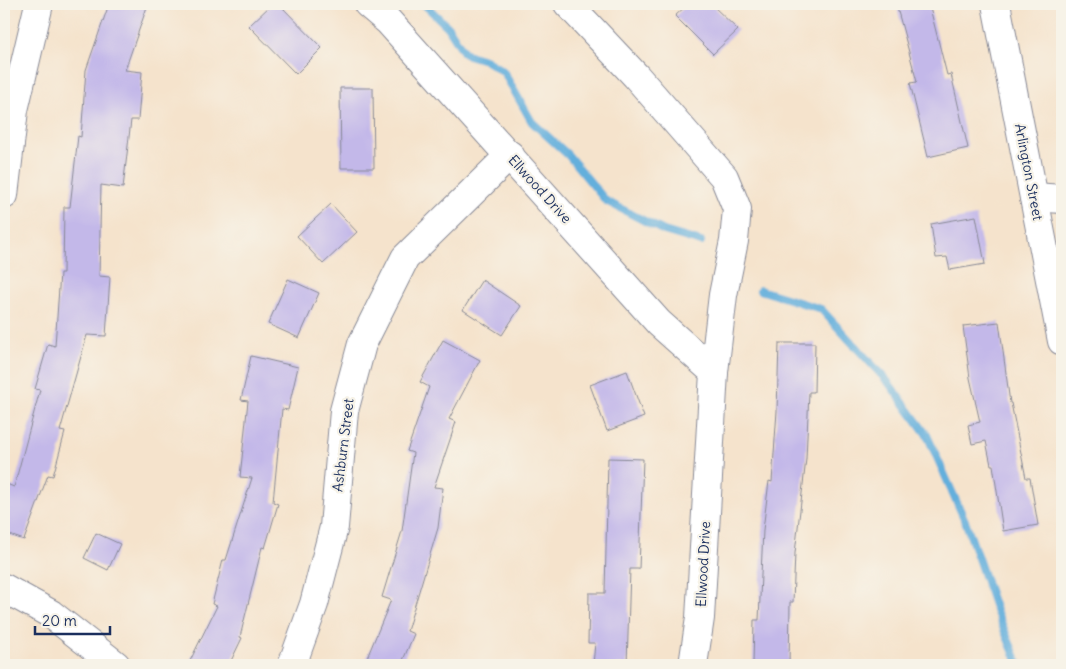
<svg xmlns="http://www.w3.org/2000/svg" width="1066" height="669" viewBox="0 0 1066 669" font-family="Delius,sans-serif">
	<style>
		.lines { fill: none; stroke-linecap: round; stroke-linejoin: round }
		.stream { stroke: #63afdc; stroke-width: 8 }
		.building { fill: #c3b8e9 }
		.street-casing { stroke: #888995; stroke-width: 30 }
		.street { stroke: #fff; stroke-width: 28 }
		.labels { text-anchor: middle; stroke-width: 4.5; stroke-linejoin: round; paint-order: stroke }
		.street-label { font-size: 14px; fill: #1b2f5e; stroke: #f7f3e8 }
	</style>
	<rect width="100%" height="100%" fill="#f7f3e8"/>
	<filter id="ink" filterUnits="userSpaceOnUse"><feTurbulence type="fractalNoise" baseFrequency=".02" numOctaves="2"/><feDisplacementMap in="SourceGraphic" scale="10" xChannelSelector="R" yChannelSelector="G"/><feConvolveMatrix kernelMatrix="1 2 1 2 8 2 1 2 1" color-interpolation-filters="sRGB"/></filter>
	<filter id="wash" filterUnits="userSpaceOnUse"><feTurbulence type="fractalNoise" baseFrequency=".0096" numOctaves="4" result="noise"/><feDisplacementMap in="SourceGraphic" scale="20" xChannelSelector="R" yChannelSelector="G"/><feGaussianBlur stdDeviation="1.12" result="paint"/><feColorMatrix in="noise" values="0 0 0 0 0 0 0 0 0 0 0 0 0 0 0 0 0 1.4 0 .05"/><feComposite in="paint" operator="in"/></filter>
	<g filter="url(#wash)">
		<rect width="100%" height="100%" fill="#f5e3cc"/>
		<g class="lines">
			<g class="stream">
				<path d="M424,4l24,23 17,27 20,6 18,11 29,51 36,33 38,46 58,30 37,11"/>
				<path d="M760,290l61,19 67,73 39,53 39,88 29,85 24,57"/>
			</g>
		</g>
		<g id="blocks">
			<g class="building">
				<path d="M109,4h39l-23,66 17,2 -4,48h-7l-8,68 -22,-3 -2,91 11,1 -4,59 -19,-1 -27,96 5,1 -12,44 -5,-1 -24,65 -20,-7v-50l10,4 26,-97 -5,-1 13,-45 7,2 5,-73h3l1,-66h6l8,-71 3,1 5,-67z"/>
				<path d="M272,4h7l43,44 -26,26 -47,-48z"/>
				<path d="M688,4h23l27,26 -25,24 -38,-38z"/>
				<path d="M896,4h33l18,71 4,-1 17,74 -40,9 -18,-74 7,-1z"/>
				<path d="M340,88h33l1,80h-33z"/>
				<path d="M331,204l26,28 -34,32 -26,-28z"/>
				<path d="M976,216l9,48 -35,6 -3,-13 -11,1 -5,-34z"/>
				<path d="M288,279l31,14 -20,45 -31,-14z"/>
				<path d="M482,280l39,26 -19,29 -39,-25z"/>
				<path d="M999,322l11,81h1l15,75h4l8,47 -35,6 -10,-66h-2l-5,-24 -14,3 -4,-19 12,-3 -10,-44 -7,-52z"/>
				<path d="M443,340l37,20 -31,59 7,3 -22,65 9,1 -5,40 -31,103 7,3 -13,31h-37l27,-65 -9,-3 20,-66 11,-78 -6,-2 22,-64 -9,-5z"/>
				<path d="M779,343h36l-1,49h-5l-3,67 -11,94 -2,49h-3l-1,63h-36l1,-45h5l4,-90 6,-49 3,1 5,-71z"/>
				<path d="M251,356l47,11 -10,43 -6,-1 -9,93 5,2 -13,44 -3,-1 -22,90 2,1 -13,27h-41l29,-59 -5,-2 11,-44h3l26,-82 -12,-1 8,-76 -7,-1z"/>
				<path d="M627,371l17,46 -37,14 -17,-46z"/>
				<path d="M608,458l35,1 -4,110h-9l-3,96h-34l2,-22h-7l1,-50h16z"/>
				<path d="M96,533l24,11 -12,26 -24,-12z"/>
			</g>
		</g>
	</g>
	<g filter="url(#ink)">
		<use href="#blocks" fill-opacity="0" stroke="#888995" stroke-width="1"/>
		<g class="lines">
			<defs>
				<g id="street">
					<path d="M368,4l20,17 271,302 55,49 -14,246 -7,47"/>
					<path d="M568,4l68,72 88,101 13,32 -3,32 -11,54 -9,77"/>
					<path d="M996,4l66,337"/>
					<path d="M4,195l10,-85 25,-106"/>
					<path d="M1034,197l28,2"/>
					<path d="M4,588l47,26 65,51"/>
					<path d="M292,665l22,-61 20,-77 10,-116 18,-67 43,-86 105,-103"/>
				</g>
			</defs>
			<use href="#street" class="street-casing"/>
			<use href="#street" class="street"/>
		</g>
	</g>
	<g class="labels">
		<g class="street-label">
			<text transform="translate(1029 172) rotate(79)" y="5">Arlington Street</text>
			<text transform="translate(540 189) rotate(48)" y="5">Ellwood Drive</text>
			<text transform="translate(343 445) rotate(-83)" y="5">Ashburn Street</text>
			<text transform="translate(703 564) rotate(-87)" y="5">Ellwood Drive</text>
		</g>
	</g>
	<rect width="1066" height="669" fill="none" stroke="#f7f3e8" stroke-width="20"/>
	<path d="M35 626v8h75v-8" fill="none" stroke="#1b2f5e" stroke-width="2.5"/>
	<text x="42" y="626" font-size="15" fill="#1b2f5e" stroke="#f7f3e8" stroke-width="4" paint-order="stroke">20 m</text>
</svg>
